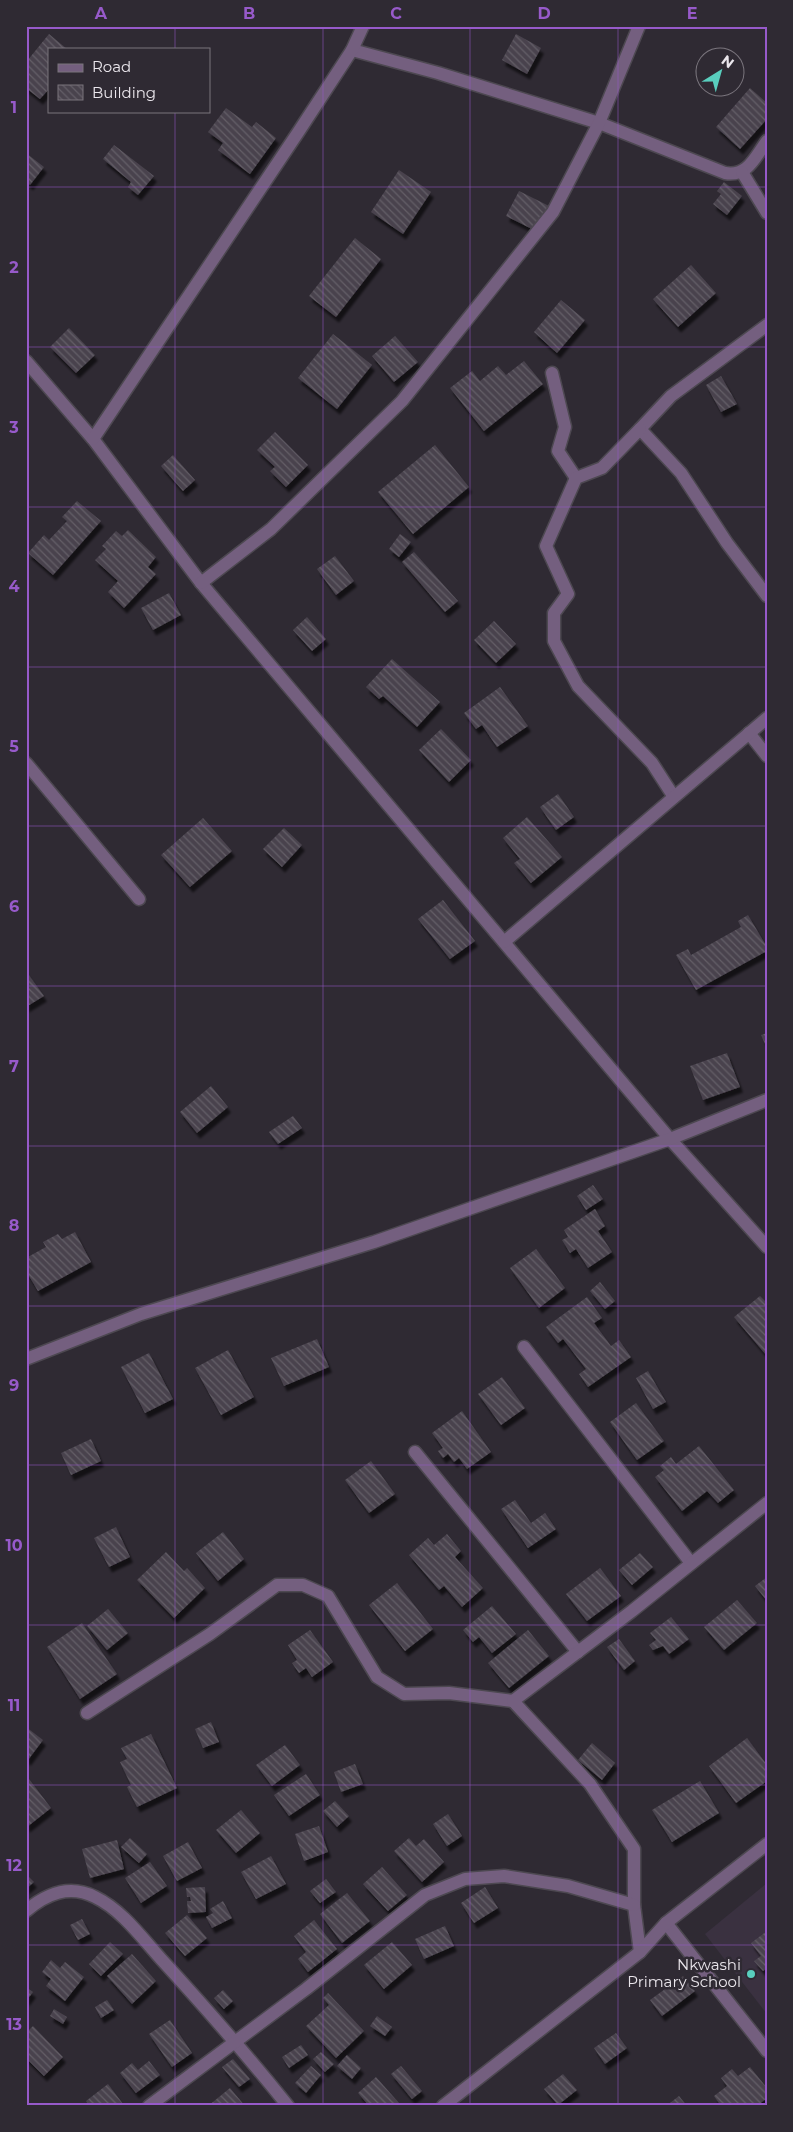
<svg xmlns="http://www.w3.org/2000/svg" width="793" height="2132" viewBox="0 0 793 2132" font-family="Montserrat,sans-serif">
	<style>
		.built { fill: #3a3140 }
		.building { fill: url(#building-back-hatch); filter: url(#shadow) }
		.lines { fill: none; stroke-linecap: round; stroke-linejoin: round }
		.minor-casing { stroke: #4d4851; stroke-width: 15 }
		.minor { stroke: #745f7f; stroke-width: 12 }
		.grid { fill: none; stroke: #975aca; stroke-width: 1; stroke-opacity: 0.55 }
		.poi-dot { fill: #59cebe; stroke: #2f2a33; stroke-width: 2 }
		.labels { text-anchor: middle; stroke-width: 5; stroke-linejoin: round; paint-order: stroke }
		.poi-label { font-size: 15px; fill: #eae6ec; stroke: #2f2a33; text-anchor: end }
		.neatline { fill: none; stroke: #975aca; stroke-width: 2 }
		.grid-label { font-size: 16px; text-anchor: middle; font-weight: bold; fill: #975aca }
	</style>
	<defs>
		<pattern id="building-back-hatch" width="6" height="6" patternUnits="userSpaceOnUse" patternTransform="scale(1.25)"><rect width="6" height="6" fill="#49434d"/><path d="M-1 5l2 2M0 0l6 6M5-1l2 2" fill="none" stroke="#635e67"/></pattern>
		<filter id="shadow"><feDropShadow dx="3" dy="5.5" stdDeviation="1" flood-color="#0009"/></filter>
	</defs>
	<rect width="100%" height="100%" fill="#2f2a33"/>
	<path class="built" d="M767,1883v131l-62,-80z"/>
	<g class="building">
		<path d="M49,34l18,15h-18v40l-9,10 -14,-11v-28l1,1z"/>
		<path d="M516,34l25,14 -14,26 -25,-14z"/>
		<path d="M750,88l17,15v16l-27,30 -24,-22z"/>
		<path d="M226,108l26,19 4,-5 20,16 -26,36 -32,-24 5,-7 -15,-11z"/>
		<path d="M114,145l40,31 -16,19 -10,-8 3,-5 -28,-23z"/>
		<path d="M26,153l18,14 -14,18 -4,-4z"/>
		<path d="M399,170l32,22 -28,42 -32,-22z"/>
		<path d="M724,182l18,14 -15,19 -14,-11 8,-10 -4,-3z"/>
		<path d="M519,191l30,15 -13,25 -30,-15z"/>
		<path d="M355,238l26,21 -45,58 -27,-21z"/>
		<path d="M691,265l25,28 -38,34 -25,-28z"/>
		<path d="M561,300l24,20 -28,33 -23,-21z"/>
		<path d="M69,328l26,27 -19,18 -26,-26z"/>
		<path d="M333,334l39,31 -35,44 -39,-31z"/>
		<path d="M395,336l23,26 -24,20 -22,-26z"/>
		<path d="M524,361l19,23 -59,47 -34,-43 22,-17 8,10 18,-15 8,9z"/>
		<path d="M721,376l16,28 -16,8 -15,-27z"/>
		<path d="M275,432l33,33 -22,22 -16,-16 5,-4 -18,-17z"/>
		<path d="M435,445l34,42 -56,47 -35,-42z"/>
		<path d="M173,455l22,25 -12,11 -22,-25z"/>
		<path d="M77,501l24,20 -48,54 -25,-22 16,-18 5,5 18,-19 -5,-4z"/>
		<path d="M128,530l28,27 -8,10 8,7 -32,34 -16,-16 10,-11 -23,-21 11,-11 -4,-3 14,-15 6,5z"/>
		<path d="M400,534l11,8 -12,15 -10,-8z"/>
		<path d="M414,552l44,49 -13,11 -43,-50z"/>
		<path d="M335,556l19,25 -18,14 -19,-26z"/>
		<path d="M169,593l12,22 -28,15 -12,-22z"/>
		<path d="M307,617l19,22 -14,12 -19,-21z"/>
		<path d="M494,621l22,23 -20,19 -22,-23z"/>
		<path d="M392,659l48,43 -23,25 -34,-31 -4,3 -13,-12z"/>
		<path d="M500,687l28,39 -31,21 -15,-22 -6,4 -12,-16z"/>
		<path d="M441,729l30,31 -22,22 -30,-32z"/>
		<path d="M558,794l16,23 -18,13 -16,-23z"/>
		<path d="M527,817l35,40 -31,26 -17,-20 6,-4 -17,-21z"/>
		<path d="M203,818l29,33 -42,36 -29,-32z"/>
		<path d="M284,828l18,17 -20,22 -19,-18z"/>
		<path d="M443,900l32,41 -25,18 -32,-40z"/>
		<path d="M748,915l19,32v4l-71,39 -20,-35 12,-6 3,6 50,-28 -3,-6z"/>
		<path d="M26,971l18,25 -18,11z"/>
		<path d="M767,1033v15l-6,-13z"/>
		<path d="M727,1053l13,34 -37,13 -13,-34z"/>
		<path d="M211,1086l17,21 -31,26 -17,-21z"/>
		<path d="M293,1116l9,12 -24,16 -9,-12z"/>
		<path d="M593,1185l10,14 -17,11 -9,-14z"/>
		<path d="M595,1209l10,17 -7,5 14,21 -24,16 -12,-19 -6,4 -8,-13 6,-3 -4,-7z"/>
		<path d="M75,1232l16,30 -53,29 -12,-20v-13l20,-11 -3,-5 15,-8 4,5z"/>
		<path d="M536,1249l29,39 -26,20 -29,-40z"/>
		<path d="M600,1282l15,19 -10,8 -15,-18z"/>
		<path d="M760,1296l7,7v53l-33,-39z"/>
		<path d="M587,1297l15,21 -8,5 17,23 8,-6 12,17 -43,30 -9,-13 7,-5 -23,-30 -5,4 -12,-16z"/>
		<path d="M317,1339l12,28 -45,19 -13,-28z"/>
		<path d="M228,1350l26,47 -33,18 -26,-47z"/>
		<path d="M149,1353l24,46 -28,14 -24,-46z"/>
		<path d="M648,1371l18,31 -13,7 -17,-31z"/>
		<path d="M502,1377l23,31 -24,17 -23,-31z"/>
		<path d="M636,1403l28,38 -27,19 -27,-38z"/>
		<path d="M462,1411l29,41 -24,17 -8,-11 -5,4 -6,-8 -5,4 -5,-7 5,-3 -11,-15z"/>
		<path d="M91,1439l10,22 -30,14 -10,-22z"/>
		<path d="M699,1446l35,44 -16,13 -11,-12 -25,20 -27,-34 9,-7 -4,-4 11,-9 5,7z"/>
		<path d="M371,1461l24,33 -26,19 -24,-33z"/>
		<path d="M515,1500l16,23 14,-10 11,16 -28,19 -27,-39z"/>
		<path d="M116,1527l14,30 -21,10 -15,-29z"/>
		<path d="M223,1532l21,27 -26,22 -22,-28z"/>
		<path d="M447,1534l14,17 -6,6 28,31 -21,19 -18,-21 -5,4 -30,-35 19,-17 6,7z"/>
		<path d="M166,1552l18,19 3,-3 18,20 -31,30 -37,-38z"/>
		<path d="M640,1553l13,14 -21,18 -13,-15z"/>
		<path d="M600,1568l21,28 -34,25 -21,-27z"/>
		<path d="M767,1577v24l-12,-15z"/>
		<path d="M397,1583l36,46 -28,22 -36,-46z"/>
		<path d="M737,1600l20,23 -33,27 -20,-23z"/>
		<path d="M492,1606l24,28 -24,19 -13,-16 -6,5 -10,-12z"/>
		<path d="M108,1609l20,24 -21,17 -20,-24z"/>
		<path d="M671,1617l18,22 -20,15 -6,-8 -10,4 -4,-5 7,-5 -6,-7z"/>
		<path d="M82,1623l35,51 -37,25 -33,-52z"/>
		<path d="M310,1630l23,32 -21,15 -6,-9 -7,5 -7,-10 5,-3 -9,-15z"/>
		<path d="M528,1630l21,26 -40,32 -21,-25z"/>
		<path d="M619,1639l16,22 -11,9 -17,-23z"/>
		<path d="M211,1722l8,20 -16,6 -8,-19z"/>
		<path d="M26,1727l17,13 -15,20 -2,-1z"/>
		<path d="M151,1734l26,54 -40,19 -10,-20 4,-2 -11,-23 7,-3 -6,-11z"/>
		<path d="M747,1738l20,27v16l-31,22 -27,-37z"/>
		<path d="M592,1743l23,20 -13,17 -24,-20z"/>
		<path d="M285,1745l15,20 -28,21 -16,-21z"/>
		<path d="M355,1764l8,20 -22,8 -7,-20z"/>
		<path d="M306,1774l14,21 -31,21 -15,-21z"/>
		<path d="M26,1775l25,33 -24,19 -1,-2z"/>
		<path d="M700,1781l19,32 -47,29 -20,-32z"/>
		<path d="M335,1801l14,15 -12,11 -14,-16z"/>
		<path d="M241,1810l19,23 -24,20 -20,-23z"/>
		<path d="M448,1814l14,22 -15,10 -14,-22z"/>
		<path d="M319,1826l9,26 -24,9 -9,-27z"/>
		<path d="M130,1838l17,16 -8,9 -18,-16z"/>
		<path d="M409,1838l7,8 8,-7 20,23 -22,20 -28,-31z"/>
		<path d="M117,1840l7,29 -34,9 -8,-29z"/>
		<path d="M188,1842l14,26 -25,13 -14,-25z"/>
		<path d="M271,1856l15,28 -30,15 -15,-27z"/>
		<path d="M150,1862l17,24 -26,17 -16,-25z"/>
		<path d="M382,1867l25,28 -19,16 -25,-27z"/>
		<path d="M26,1874l8,8 -8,7z"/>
		<path d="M326,1879l10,13 -16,11 -10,-12z"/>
		<path d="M205,1887l1,25 -18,1 -1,-12h4l-1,-4h-3l-1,-9z"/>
		<path d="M485,1887l13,21 -24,15 -13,-20z"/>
		<path d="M347,1893l23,28 -28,22 -22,-29z"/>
		<path d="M223,1901l9,17 -20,10 -6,-11 7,-4 -3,-4z"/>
		<path d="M187,1915l20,23 -22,18 -20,-23z"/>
		<path d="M82,1919l8,15 -12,6 -8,-15z"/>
		<path d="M314,1920l23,29 -29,23 -10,-13 8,-7 -12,-16z"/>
		<path d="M445,1926l9,20 -30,13 -9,-20z"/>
		<path d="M767,1931v37l-4,3 -9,-10 7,-5 -10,-13z"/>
		<path d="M110,1942l13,12 -22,22 -12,-12z"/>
		<path d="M392,1942l20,23 -28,24 -20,-24z"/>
		<path d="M132,1954l24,27 -24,23 -25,-28z"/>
		<path d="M51,1960l9,8 5,-6 19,15 -19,24 -19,-15 5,-7 -9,-7z"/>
		<path d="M683,1976l12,15 -33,25 -12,-16z"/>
		<path d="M26,1987l7,5 -7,9z"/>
		<path d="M223,1990l10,11 -9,8 -10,-11z"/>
		<path d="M328,1993l36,38 -28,27 -30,-32 23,-21 -6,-7z"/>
		<path d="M107,2000l7,10 -13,8 -6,-11z"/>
		<path d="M54,2009l13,8 -4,7 -13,-8z"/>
		<path d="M377,2016l15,11 -7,9 -15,-10z"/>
		<path d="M170,2020l22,33 -20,14 -23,-33z"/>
		<path d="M33,2026l30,31 -19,19 -18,-18v-25z"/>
		<path d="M616,2033l11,15 -22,16 -11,-16z"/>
		<path d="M301,2045l7,10 -19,13 -7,-11z"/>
		<path d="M321,2052l13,12 -9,8 -12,-13z"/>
		<path d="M347,2055l14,13 -9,11 -15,-13z"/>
		<path d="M233,2059l17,20 -11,8 -17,-20z"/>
		<path d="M149,2061l11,14 -24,18 -16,-20 12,-10 6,7z"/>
		<path d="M311,2066l10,9 -15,18 -11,-10z"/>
		<path d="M401,2066l21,25 -10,8 -21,-25z"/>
		<path d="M750,2067l17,21v10l-10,8h-36l-7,-10 13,-10 -6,-8 11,-9 6,7z"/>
		<path d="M563,2074l14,16 -19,15 -14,-16z"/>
		<path d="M376,2077l23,26 -4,3h-26l-11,-13z"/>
		<path d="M108,2084l15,20 -34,2 -3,-5z"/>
		<path d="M230,2088l15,18h-37z"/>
		<path d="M679,2096l8,10h-14l-3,-3z"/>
	</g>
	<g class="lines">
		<defs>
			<g id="minor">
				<path d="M352,50l86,23 161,50 126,50c23,4 30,-16 42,-32"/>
				<path d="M742,172l25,41"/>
				<path d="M767,325l-96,71 -31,33 41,44 46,70 40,53"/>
				<path d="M26,361l67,78 108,144 469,556 97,108"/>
				<path d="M552,373l13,54 -7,24 18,27"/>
				<path d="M640,429l-38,39 -26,10 -30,68 22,48 -14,19v28l24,45 74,77 22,34"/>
				<path d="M93,439l206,-308 53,-81 11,-24"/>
				<path d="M201,583l70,-54 131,-128 151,-189 46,-89 40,-97"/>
				<path d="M749,733l18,23"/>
				<path d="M26,763l113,136"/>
				<path d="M504,942l263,-224"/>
				<path d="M524,1347l167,216"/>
				<path d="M26,1359l115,-45 233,-72 296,-103 97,-39"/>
				<path d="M415,1452l163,200"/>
				<path d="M87,1713l123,-79 67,-49h26l25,11 49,81 27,17 45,-1 64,8"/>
				<path d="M26,1911c20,-17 43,-27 69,-14 27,13 47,41 66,62 44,48 86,96 127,147"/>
				<path d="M666,1923l101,128"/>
				<path d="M640,1952l-6,-47v-56l-44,-65 -77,-83 119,-90 135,-108"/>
				<path d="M149,2106l157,-117 119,-94 40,-16 39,-3 64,10 66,19"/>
				<path d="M443,2106l197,-154 26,-29 101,-79"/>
			</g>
		</defs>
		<use href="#minor" class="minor-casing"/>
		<use href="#minor" class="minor"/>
	</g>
	<path class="grid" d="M175,26v23M323,26v2080M470,26v2080M618,26v2080M175,111v1995M26,187h741M26,347h741M26,507h741M26,667h741M26,826h741M26,986h741M26,1146h741M26,1306h741M26,1465h741M26,1625h741M26,1785h741M26,1945h741"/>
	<circle class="poi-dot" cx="751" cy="1974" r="5"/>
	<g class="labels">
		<g class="poi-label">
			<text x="741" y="1970">Nkwashi<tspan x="741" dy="17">Primary School</tspan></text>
		</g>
	</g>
	<rect width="793" height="2132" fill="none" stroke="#2f2a33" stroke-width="55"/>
	<rect x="48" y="48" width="162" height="65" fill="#2f2a33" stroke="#7a757d"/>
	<rect x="58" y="64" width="25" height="8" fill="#745f7f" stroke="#7a757d"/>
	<text x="92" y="72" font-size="15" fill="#eae6ec">Road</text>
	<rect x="58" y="85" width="25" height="15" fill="url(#building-back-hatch)" stroke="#7a757d"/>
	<text x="92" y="98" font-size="15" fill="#eae6ec">Building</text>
	<g transform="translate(720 72) rotate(37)"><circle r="24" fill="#2f2a33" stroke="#7a757d"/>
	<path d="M0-4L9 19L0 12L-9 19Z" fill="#59cebe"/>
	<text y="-8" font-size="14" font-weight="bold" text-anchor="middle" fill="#eae6ec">N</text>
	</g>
	<rect x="28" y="28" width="738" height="2076" class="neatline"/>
	<g class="grid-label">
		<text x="101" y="19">A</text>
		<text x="249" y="19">B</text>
		<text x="396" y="19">C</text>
		<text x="544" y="19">D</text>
		<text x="692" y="19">E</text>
		<text x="14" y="113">1</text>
		<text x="14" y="273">2</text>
		<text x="14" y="433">3</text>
		<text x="14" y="592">4</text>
		<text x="14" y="752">5</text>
		<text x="14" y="912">6</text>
		<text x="14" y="1072">7</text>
		<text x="14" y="1231">8</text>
		<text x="14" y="1391">9</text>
		<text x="14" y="1551">10</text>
		<text x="14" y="1711">11</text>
		<text x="14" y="1871">12</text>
		<text x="14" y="2030">13</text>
	</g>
</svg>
